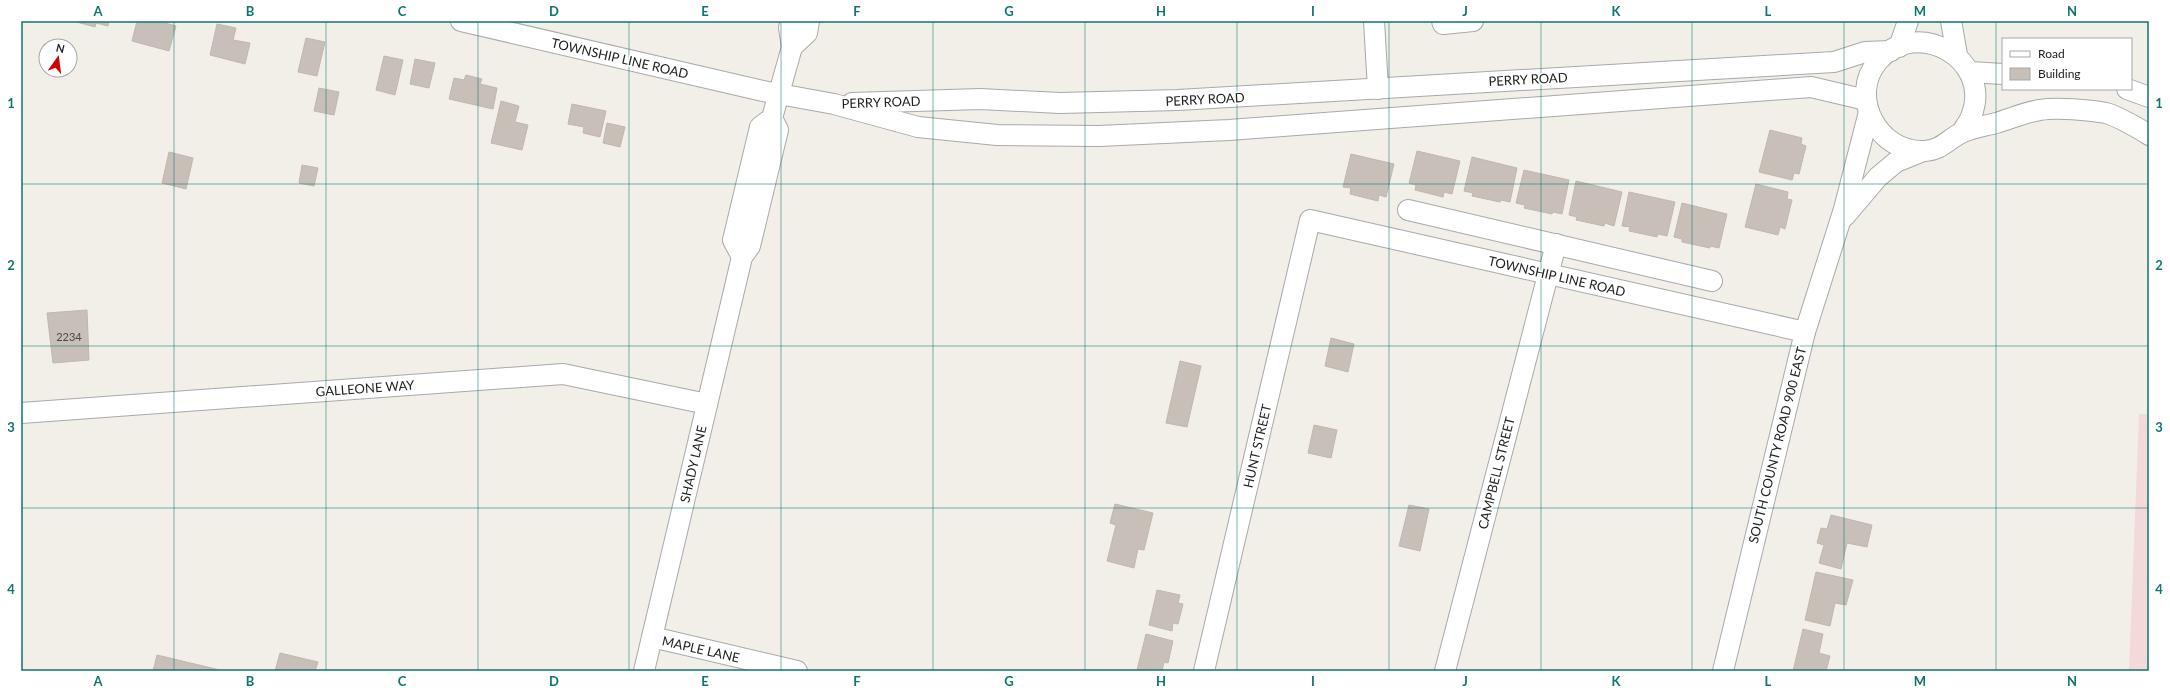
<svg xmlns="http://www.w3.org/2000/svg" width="2170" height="692" viewBox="0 0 2170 692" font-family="Lato,sans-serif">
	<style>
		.commercial { fill: #f2dad9 }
		.building { fill: #c7bfb8; stroke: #c4b6ab }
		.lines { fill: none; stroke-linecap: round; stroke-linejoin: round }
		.minor-casing { stroke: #a9a9a9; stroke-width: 22 }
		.minor { stroke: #fff; stroke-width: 20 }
		.grid { fill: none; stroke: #0f766e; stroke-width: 1; stroke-opacity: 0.55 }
		.labels { text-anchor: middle; stroke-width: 3; stroke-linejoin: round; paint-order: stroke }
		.number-label { font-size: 11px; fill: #4b4948 }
		.street-label { font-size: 13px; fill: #222; stroke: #fff }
		.neatline { fill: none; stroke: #0f766e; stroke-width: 1.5 }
		.grid-label { font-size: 13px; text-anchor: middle; font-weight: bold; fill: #0f766e }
	</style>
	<rect width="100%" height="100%" fill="#f2efe9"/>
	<path class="commercial" d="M2139,414h10v257h-20z"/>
	<g class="building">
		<path d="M73,21h36l-1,5 -12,-3 -1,4z"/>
		<path d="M137,21h21l18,5 -7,25 -37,-10z"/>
		<path d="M217,24l19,4 -3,12 17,3 -5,21 -35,-9z"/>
		<path d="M306,38l19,4 -8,34 -19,-4z"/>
		<path d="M384,56l19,4 -8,35 -19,-5z"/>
		<path d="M415,59l20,4 -6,25 -19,-4z"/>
		<path d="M466,75l16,4 -2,5 17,4 -4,21 -44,-10 5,-21 10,2z"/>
		<path d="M319,88l20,4 -5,23 -20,-4z"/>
		<path d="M501,101l18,5 -4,16 13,3 -6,25 -31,-7z"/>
		<path d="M572,104l34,7 -6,26 -17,-4 1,-6 -16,-3z"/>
		<path d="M607,123l18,4 -5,20 -17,-4z"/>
		<path d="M1770,130l32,8 -1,6 5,2 -7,28 -5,-1 -2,7 -33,-8z"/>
		<path d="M1417,151l43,10 -8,33 -8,-2 -1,5 -28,-7 1,-5 -7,-2z"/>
		<path d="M169,152l24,6 -7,31 -24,-6z"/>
		<path d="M1351,154l43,10 -8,33 -7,-2 -1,6 -28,-7 1,-6 -8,-1z"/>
		<path d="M1472,157l45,11 -7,34 -9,-2 -1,2 -28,-6 1,-3 -9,-2z"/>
		<path d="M302,165l16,3 -4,18 -15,-3z"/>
		<path d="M1524,170l45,10 -7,34 -9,-2 -1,2 -28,-6 1,-3 -9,-2z"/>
		<path d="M1576,181l46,11 -8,34 -9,-3 -1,3 -28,-6 1,-3 -8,-2z"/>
		<path d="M1756,184l32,8 -1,7 5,1 -7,29 -5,-2 -2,8 -33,-8z"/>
		<path d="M1629,192l46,10 -8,34 -9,-2 -1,3 -28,-6 1,-4 -8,-1z"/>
		<path d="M1682,203l45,11 -8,34 -9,-2v2l-28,-6v-3l-8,-2z"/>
		<path d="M87,310l2,50 -36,3 -6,-50z"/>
		<path d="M1331,338l23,6 -6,28 -23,-6z"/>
		<path d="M1180,361l21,5 -14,61 -21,-4z"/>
		<path d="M1314,425l23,5 -6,28 -23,-5z"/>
		<path d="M1115,504l38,9 -9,37 -6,-1 -4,19 -27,-7 9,-36 -6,-2z"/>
		<path d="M1409,505l20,4 -9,42 -21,-5z"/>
		<path d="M1831,515l41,10 -5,22 -20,-4 -6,26 -22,-6 5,-18 -7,-2 4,-15 6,1z"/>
		<path d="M1816,572l37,8 -7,25 -11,-2 -5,23 -25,-6z"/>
		<path d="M1157,590l23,5 -2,8 5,1 -5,20 -5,-1 -1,8 -23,-6z"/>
		<path d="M1803,629l20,5 -4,19 11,3 -4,15h-33z"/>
		<path d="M1146,634l27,7 -5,22 -4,-1 -2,9 -25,-1z"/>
		<path d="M280,653l38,9 -3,9h-40z"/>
		<path d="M157,655l67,16h-71z"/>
	</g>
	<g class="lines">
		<defs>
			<g id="minor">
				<path d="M461,21l302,70 71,13 84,23 79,8 102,1 130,-6 582,-43 55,13"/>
				<path d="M791,21l-2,7 3,19 15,-14 2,-12"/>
				<path d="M1374,21l4,68"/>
				<path d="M1442,21l1,3 30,-3"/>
				<path d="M1951,21l6,34"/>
				<path d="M1899,47l9,-26"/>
				<path d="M1970,72l33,2"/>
				<path d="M2127,89l22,8"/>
				<path d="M852,103l128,-4 80,4 118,-3 656,-38 31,-10 26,-1"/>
				<path d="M1961,133c4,-6 9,-12 11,-19 20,-55 -56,-98 -94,-53 -30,35 0,92 46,90 18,-1 23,-11 37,-18 10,-5 24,-7 35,-10 14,-4 29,-11 44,-13 17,-3 49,0 66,3 11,3 34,16 43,22"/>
				<path d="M1408,210l304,71"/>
				<path d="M1845,216l33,-39 18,-15 27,-11"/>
				<path d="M742,257l-9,-17 27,-113 12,-9 20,-71"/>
				<path d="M21,413l542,-39 144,30"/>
				<path d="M652,637l145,34"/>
				<path d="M644,671l98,-414 8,-11 28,-116 -6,-12"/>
				<path d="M1204,671l106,-451 495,112"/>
				<path d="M1445,671l111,-427"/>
				<path d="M1723,671l82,-339 39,-123 25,-97"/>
			</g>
		</defs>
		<use href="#minor" class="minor-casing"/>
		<use href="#minor" class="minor"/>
	</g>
	<path class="grid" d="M174,21v650M326,21v650M478,21v650M629,21v650M781,21v650M933,21v650M1085,21v650M1237,21v650M1389,21v650M1541,21v650M1692,21v650M1844,21v650M1996,21v650M21,184h2128M21,346h2128M21,508h2128"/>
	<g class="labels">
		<g class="number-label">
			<text x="69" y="341">2234</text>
		</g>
		<g class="street-label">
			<text transform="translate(620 58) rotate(13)" y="5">TOWNSHIP LINE ROAD</text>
			<text transform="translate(1528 79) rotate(-3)" y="5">PERRY ROAD</text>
			<text transform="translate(1205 99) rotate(-3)" y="5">PERRY ROAD</text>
			<text transform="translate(881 102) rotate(-2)" y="5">PERRY ROAD</text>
			<text transform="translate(1557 276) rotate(13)" y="5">TOWNSHIP LINE ROAD</text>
			<text transform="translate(365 388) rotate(-4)" y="5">GALLEONE WAY</text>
			<text transform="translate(1777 445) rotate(-76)" y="5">SOUTH COUNTY ROAD 900 EAST</text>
			<text transform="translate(1257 446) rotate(-77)" y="5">HUNT STREET</text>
			<text transform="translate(693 464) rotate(-77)" y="5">SHADY LANE</text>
			<text transform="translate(1496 473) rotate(-76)" y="5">CAMPBELL STREET</text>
			<text transform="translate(701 649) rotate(13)" y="5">MAPLE LANE</text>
		</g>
	</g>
	<rect width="2170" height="692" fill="none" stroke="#ffffff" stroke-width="44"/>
	<rect x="2002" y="38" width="130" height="52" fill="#ffffff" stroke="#a7a7a7"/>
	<rect x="2010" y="51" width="20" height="6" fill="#ffffff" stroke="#a7a7a7"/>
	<text x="2038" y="58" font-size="12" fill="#222222">Road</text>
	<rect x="2010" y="68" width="20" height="12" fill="#c7bfb8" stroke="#a7a7a7"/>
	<text x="2038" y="78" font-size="12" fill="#222222">Building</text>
	<g transform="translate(58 58) rotate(14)"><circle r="19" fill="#ffffff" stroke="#a7a7a7"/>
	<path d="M0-3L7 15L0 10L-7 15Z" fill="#d40000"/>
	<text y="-6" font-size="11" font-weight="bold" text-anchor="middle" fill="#222222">N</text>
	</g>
	<rect x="22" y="22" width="2126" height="648" class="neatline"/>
	<g class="grid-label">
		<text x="98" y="16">A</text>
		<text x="250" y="16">B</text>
		<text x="402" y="16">C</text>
		<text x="554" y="16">D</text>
		<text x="705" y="16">E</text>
		<text x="857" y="16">F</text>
		<text x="1009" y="16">G</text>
		<text x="1161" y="16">H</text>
		<text x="1313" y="16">I</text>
		<text x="1465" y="16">J</text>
		<text x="1616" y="16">K</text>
		<text x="1768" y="16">L</text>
		<text x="1920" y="16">M</text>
		<text x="2072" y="16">N</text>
		<text x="11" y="108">1</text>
		<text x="2159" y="108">1</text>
		<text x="11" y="270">2</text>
		<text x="2159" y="270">2</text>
		<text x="11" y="432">3</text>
		<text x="2159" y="432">3</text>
		<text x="11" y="594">4</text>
		<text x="2159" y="594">4</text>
		<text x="98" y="686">A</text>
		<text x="250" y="686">B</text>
		<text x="402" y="686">C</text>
		<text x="554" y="686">D</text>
		<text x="705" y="686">E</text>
		<text x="857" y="686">F</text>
		<text x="1009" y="686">G</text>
		<text x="1161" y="686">H</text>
		<text x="1313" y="686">I</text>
		<text x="1465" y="686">J</text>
		<text x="1616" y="686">K</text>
		<text x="1768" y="686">L</text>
		<text x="1920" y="686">M</text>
		<text x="2072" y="686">N</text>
	</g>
</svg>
